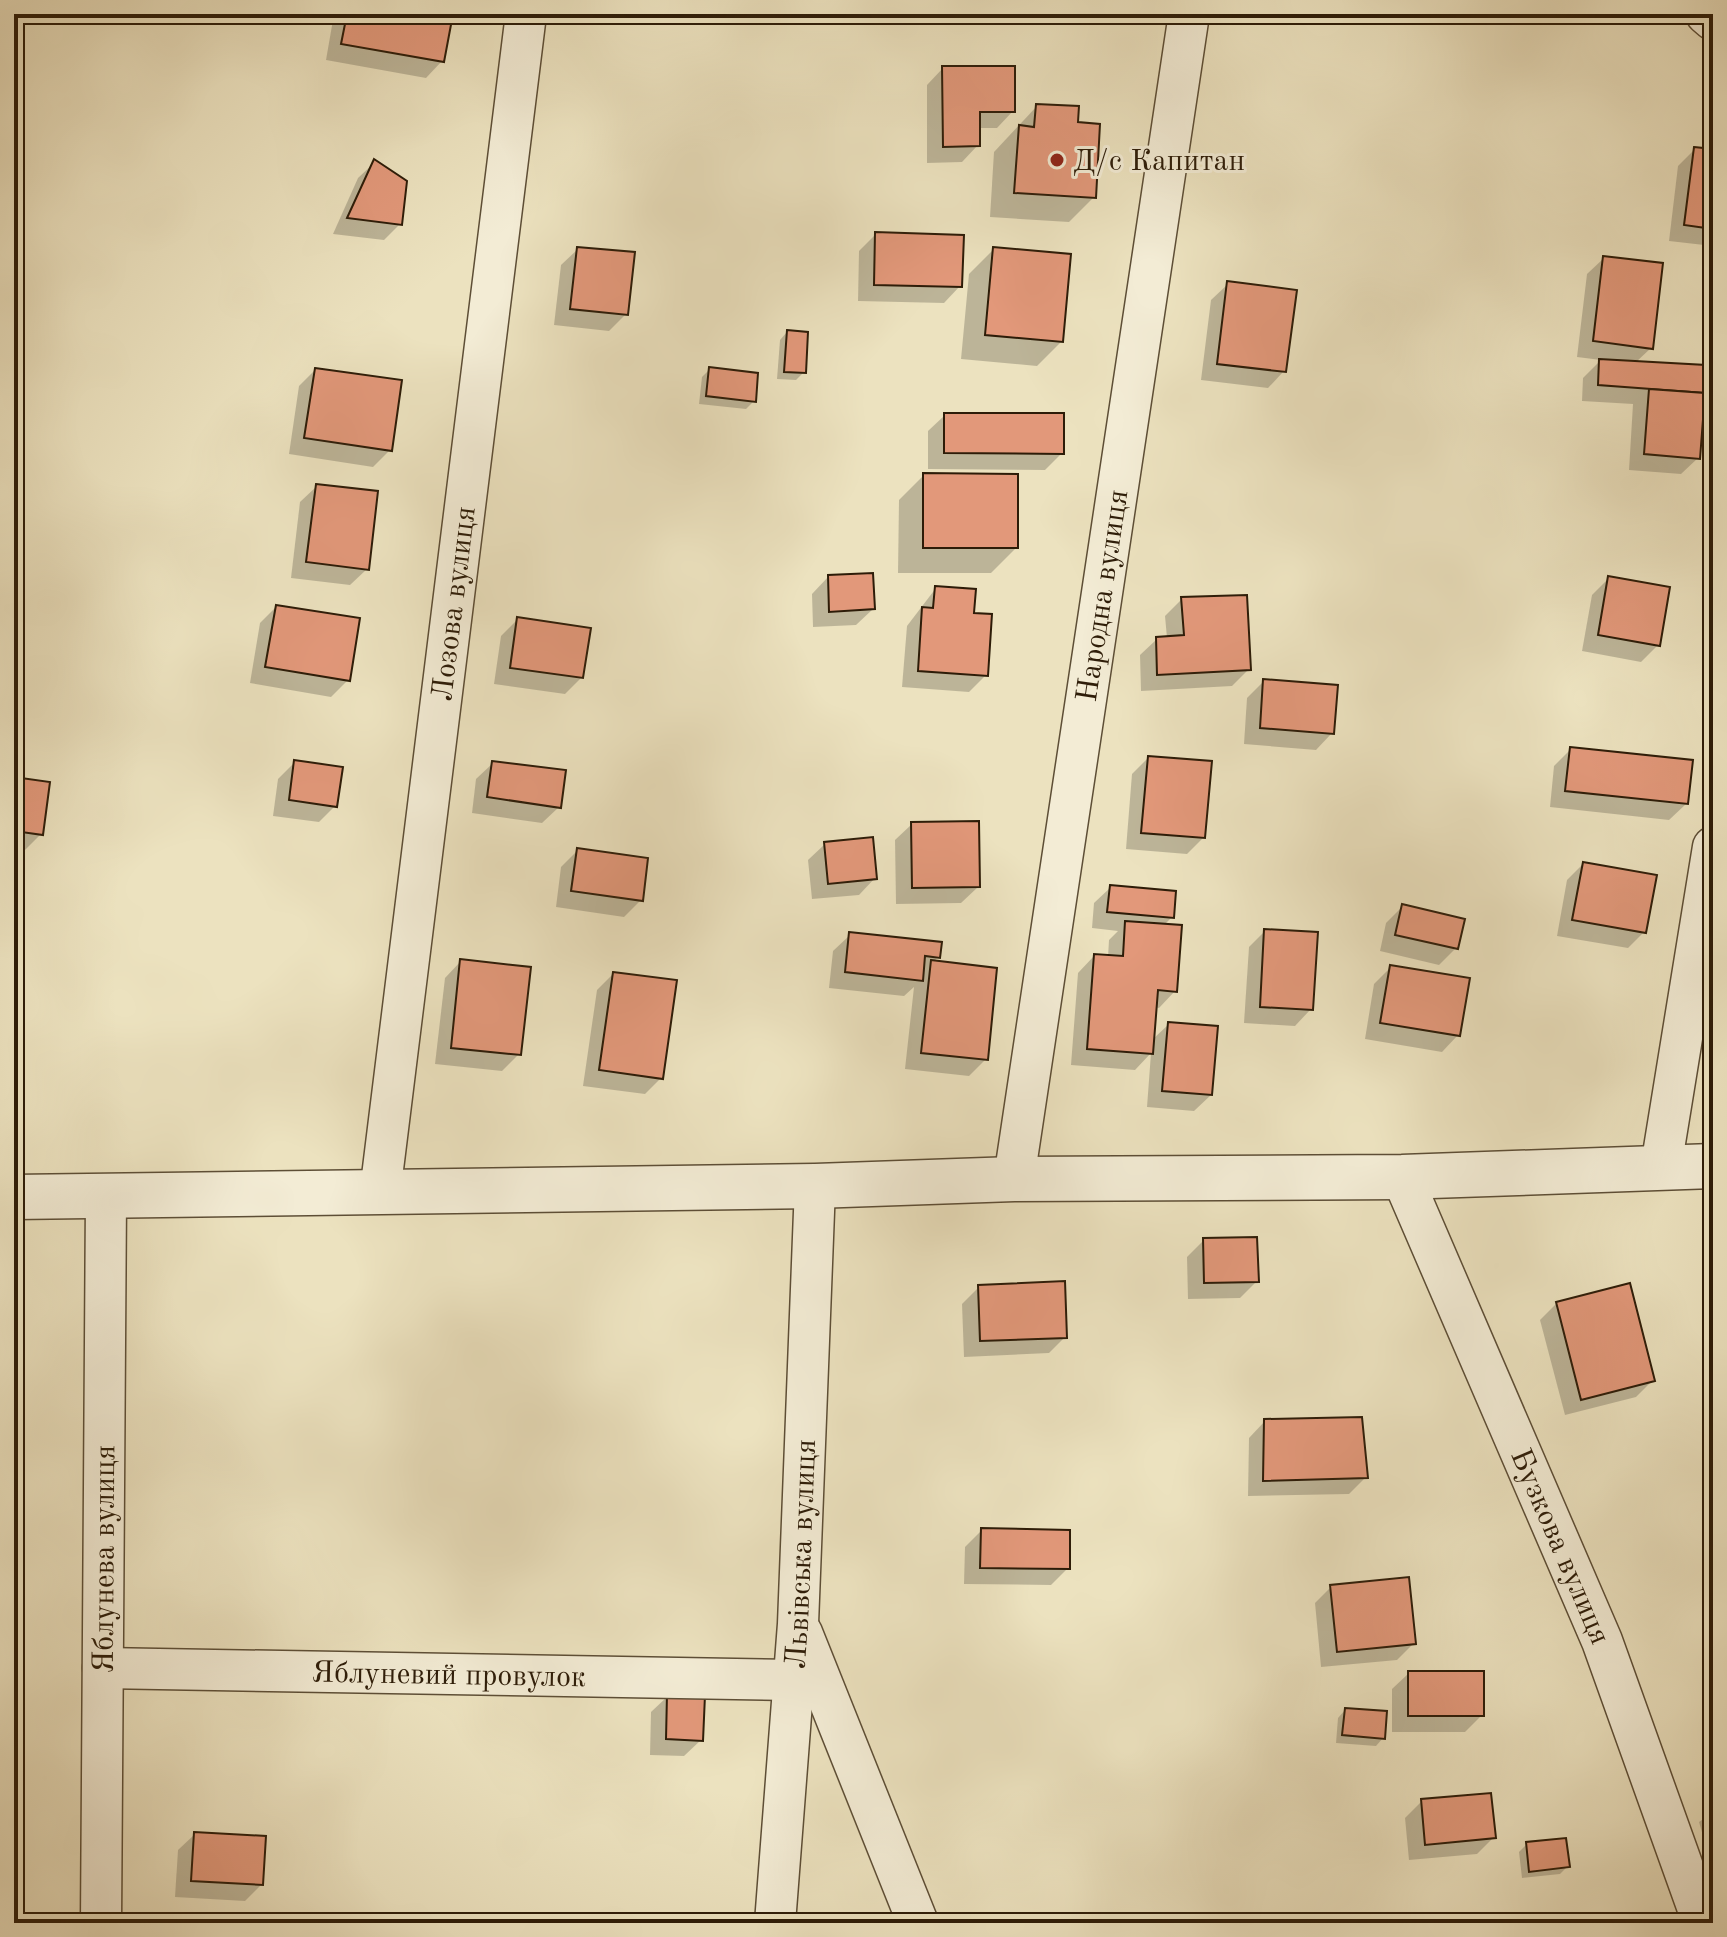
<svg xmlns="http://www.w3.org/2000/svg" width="1727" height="1937" viewBox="0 0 1727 1937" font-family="'Old Standard TT',serif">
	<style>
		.shadow { fill: #0003 }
		.building { fill: #e2987a; stroke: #2d1c08; stroke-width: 2 }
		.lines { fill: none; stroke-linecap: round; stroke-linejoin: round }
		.minor-casing { stroke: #5d4e36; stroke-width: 43 }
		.tertiary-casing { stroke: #5d4e36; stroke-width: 47 }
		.minor { stroke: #f3ecd5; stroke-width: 40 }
		.tertiary { stroke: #f3ecd5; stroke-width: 44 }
		.poi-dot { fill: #8f2418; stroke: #f3ecd5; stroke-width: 3 }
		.labels { text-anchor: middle; stroke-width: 6; stroke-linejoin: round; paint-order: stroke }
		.poi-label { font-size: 30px; fill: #2d1c08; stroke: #f3ecd5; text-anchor: start }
		.street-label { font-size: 30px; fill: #2d1c08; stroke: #f3ecd5 }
	</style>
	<rect width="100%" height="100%" fill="#ece2bf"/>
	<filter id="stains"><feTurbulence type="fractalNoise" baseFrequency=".0025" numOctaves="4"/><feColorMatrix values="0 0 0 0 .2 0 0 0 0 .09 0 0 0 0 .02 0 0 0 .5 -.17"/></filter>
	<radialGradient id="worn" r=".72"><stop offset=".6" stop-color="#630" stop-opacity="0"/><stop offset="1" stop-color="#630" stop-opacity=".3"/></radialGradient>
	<g class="shadow">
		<path d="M334,14h117l-9,47 -16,17 -100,-18z"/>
		<path d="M943,68l70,43 -16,17h-19v17l-16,17 -35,1v-78z"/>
		<path d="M1037,106l57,91 -25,25 -79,-5 4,-65z"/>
		<path d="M1695,149l18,2v95l-44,-5 9,-75z"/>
		<path d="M375,162l25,62 -16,16 -51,-6 25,-56z"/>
		<path d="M876,234l84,52 -16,17 -86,-2 1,-50z"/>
		<path d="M578,249l48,65 -17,17 -55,-6 7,-60z"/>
		<path d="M994,249l68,92 -25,25 -76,-7 8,-85z"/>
		<path d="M1604,258l47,90 -16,15 69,4 -6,91 -17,16 -52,-4 4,-66 -51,-3 1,-23 18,-18 -24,-3 10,-83z"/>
		<path d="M1228,284l56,87 -16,17 -67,-8 10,-80z"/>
		<path d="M787,332l17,40 -8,8 -19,-1 3,-39z"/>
		<path d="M710,369l44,32 -8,8 -47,-5 3,-27z"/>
		<path d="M315,370l75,80 -17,17 -84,-13 10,-68z"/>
		<path d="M945,415l117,38 -17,17 -117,-1v-38z"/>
		<path d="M924,475l92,73 -25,25h-93l1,-73z"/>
		<path d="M317,486l50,83 -17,16 -59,-7 9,-76z"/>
		<path d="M828,577l45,32 -17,16 -43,2 -1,-33z"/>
		<path d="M1609,578l49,67 -17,17 -59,-11 10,-56z"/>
		<path d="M936,588l36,26 14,61 -17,17 -67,-5 5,-61z"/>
		<path d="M1182,599l67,70 -17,17 -91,5 -1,-36 17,-16 10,-1 -2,-22z"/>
		<path d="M276,607l72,73 -17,17 -81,-14 10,-60z"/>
		<path d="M518,619l63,59 -16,16 -71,-10 7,-48z"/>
		<path d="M1264,681l68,52 -16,17 -72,-6 3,-46z"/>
		<path d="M1571,749l115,55 -17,16 -119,-13 4,-41z"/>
		<path d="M1148,758l55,80 -16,16 -61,-5 6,-75z"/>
		<path d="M295,762l40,44 -16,16 -46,-6 5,-37z"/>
		<path d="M493,763l66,44 -17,16 -70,-10 4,-34z"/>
		<path d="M14,779l27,55 -17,17 -10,-1z"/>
		<path d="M912,824l66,63 -17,16 -65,1 -1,-64z"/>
		<path d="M825,844l50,34 -16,17 -47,4 -4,-39z"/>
		<path d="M578,850l63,50 -17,17 -68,-10 5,-40z"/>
		<path d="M1583,864l61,68 -16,16 -71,-12 10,-56z"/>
		<path d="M1111,887l61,30 -9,9 12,65 -16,17 -5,-1 -2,33 17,-16 42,71 -17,16 -47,-4 4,-54 -16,17 -64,-5 7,-92 16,-17 14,1 1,-17 9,-9 -26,-3 2,-25z"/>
		<path d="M1403,906l53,42 -17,17 -59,-14 6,-28z"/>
		<path d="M1265,931l46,78 -16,17 -51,-3 5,-76z"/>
		<path d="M850,935l88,22 -6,6 54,96 -17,17 -64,-7 9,-82 -10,9 -75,-8 4,-37z"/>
		<path d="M461,961l58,93 -17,17 -67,-7 10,-86z"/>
		<path d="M1391,967l67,68 -16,17 -77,-13 9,-55z"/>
		<path d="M613,974l48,104 -16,16 -62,-8 14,-96z"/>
		<path d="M1204,1240l53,41 -17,17 -52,1 -1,-42z"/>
		<path d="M979,1287l86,50 -16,16 -85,4 -2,-53z"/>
		<path d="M1557,1303l95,78 -16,16 -71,18 -25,-95z"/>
		<path d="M1265,1421l101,56 -17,17 -101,2 1,-58z"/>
		<path d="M982,1530l86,38 -17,17 -87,-1 1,-37z"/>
		<path d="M1331,1587l83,56 -17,17 -76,7 -6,-64z"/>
		<path d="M1713,1634v56h-2l-9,-45z"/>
		<path d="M1409,1673l73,42 -17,17h-73v-43z"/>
		<path d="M668,1696l33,44 -17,16 -34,-1 1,-43z"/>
		<path d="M1345,1710l38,28 -7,8 -40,-3 2,-25z"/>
		<path d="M1422,1801l72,36 -17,17 -68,6 -4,-42z"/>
		<path d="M1713,1812v24l-9,3 -5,-17z"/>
		<path d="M195,1834l66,51 -16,16 -70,-4 3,-47z"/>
		<path d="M1527,1844l41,22 -8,8 -38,4 -3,-26z"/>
	</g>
	<g class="building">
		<path d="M347,14h106l-9,48 -103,-18z"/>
		<path d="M942,66h73v46h-35v34l-37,1z"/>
		<path d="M1036,104l43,2 -1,16 22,2 -4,74 -82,-5 5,-68 15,2z"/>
		<path d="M1694,147l19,2v80l-29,-4z"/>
		<path d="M374,159l33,22 -5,44 -55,-7z"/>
		<path d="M875,232l89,3 -2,52 -88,-2z"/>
		<path d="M577,247l58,5 -7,63 -58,-6z"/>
		<path d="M993,247l78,7 -8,88 -78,-7z"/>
		<path d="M1603,256l60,7 -10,86 -60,-8z"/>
		<path d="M1227,281l70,9 -11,82 -69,-8z"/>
		<path d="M787,330l21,2 -2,41 -22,-1z"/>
		<path d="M1599,359l107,6 -1,28 -107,-8z"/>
		<path d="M709,367l49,6 -2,29 -50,-6z"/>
		<path d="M315,368l87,12 -10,71 -88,-13z"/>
		<path d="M1649,389l56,4 -5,66 -56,-5z"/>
		<path d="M944,413h120v41l-120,-1z"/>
		<path d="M923,473l95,1v74h-95z"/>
		<path d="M316,484l62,7 -9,79 -63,-8z"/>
		<path d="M873,573l2,36 -46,3 -1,-37z"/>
		<path d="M1608,576l62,11 -10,59 -62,-11z"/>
		<path d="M935,586l41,3 -2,24 18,1 -4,62 -70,-5 4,-64 11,1z"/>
		<path d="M1247,595l4,75 -94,5 -1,-38 28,-2 -3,-38z"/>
		<path d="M276,605l84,13 -10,63 -85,-14z"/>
		<path d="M517,617l74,11 -8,50 -73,-10z"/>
		<path d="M1263,679l75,6 -4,49 -74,-6z"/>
		<path d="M1570,747l123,13 -5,44 -123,-13z"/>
		<path d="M1148,756l64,5 -7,77 -64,-5z"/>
		<path d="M294,760l49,7 -6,40 -48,-7z"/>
		<path d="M492,761l74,9 -5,38 -74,-11z"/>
		<path d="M14,777l36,5 -7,53 -29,-4z"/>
		<path d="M979,821l1,66 -68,1 -1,-66z"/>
		<path d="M873,837l4,42 -49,5 -4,-42z"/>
		<path d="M577,848l71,10 -5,43 -72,-10z"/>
		<path d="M1583,862l74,13 -11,58 -74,-13z"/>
		<path d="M1110,885l66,6 -2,27 -67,-6z"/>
		<path d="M1402,904l63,15 -7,30 -63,-14z"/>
		<path d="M1125,921l57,4 -5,67 -19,-2 -5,64 -66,-5 7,-95 29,2z"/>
		<path d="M1264,929l54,3 -5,78 -53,-3z"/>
		<path d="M849,932l93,10 -2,16 -15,-2 -2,25 -78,-9z"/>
		<path d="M460,959l71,8 -10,88 -70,-7z"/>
		<path d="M931,960l66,8 -9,92 -67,-7z"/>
		<path d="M1390,965l80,13 -10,58 -80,-13z"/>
		<path d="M613,972l64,8 -14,99 -64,-9z"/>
		<path d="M1168,1022l50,4 -6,69 -50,-4z"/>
		<path d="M1257,1237l2,45 -55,1 -1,-45z"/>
		<path d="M1065,1281l2,57 -87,3 -2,-56z"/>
		<path d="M1630,1283l25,98 -74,19 -25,-98z"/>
		<path d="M1362,1417l6,61 -105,3 1,-62z"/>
		<path d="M981,1528l89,2v39l-90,-1z"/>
		<path d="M1409,1577l7,67 -79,8 -7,-67z"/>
		<rect x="1408" y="1671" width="76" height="45"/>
		<path d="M667,1694l38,1 -2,46 -37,-2z"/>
		<path d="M1345,1708l42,3 -2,28 -43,-4z"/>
		<path d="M1491,1793l5,45 -71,7 -4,-46z"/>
		<path d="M1713,1810v27l-8,-24z"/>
		<path d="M194,1832l72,4 -3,49 -72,-4z"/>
		<path d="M1566,1838l4,29 -41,5 -3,-30z"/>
	</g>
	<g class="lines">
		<defs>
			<g id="minor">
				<path d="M1706,14l7,6"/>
				<path d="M1661,1167l52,-320"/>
				<path id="s1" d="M1402,1177l200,464 101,282"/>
				<path id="s2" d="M1014,1179l175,-1165"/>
				<path id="s3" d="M380,1193l146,-1179"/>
				<path d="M802,1633l116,290"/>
				<path id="s4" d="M103,1668l691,12"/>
				<path id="s5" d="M101,1923l5,-726"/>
				<path id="s6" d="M775,1923l23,-299 17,-438"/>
			</g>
			<path id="tertiary" d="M14,1197l801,-11 199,-7 388,-2 311,-11"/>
		</defs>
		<use href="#minor" class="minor-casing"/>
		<use href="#tertiary" class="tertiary-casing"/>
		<use href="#minor" class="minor"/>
		<use href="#tertiary" class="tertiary"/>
	</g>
	<circle class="poi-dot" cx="1057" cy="160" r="8"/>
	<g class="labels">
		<g class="poi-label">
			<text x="1073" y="170">Д/с Капитан</text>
		</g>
		<g class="street-label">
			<text dy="10" stroke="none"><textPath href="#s2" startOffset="590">Народна вулиця</textPath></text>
			<text dy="10" stroke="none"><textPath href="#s3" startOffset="594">Лозова вулиця</textPath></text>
			<text dy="10" stroke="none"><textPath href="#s1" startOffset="402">Бузкова вулиця</textPath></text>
			<text dy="10" stroke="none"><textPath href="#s6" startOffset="370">Львівська вулиця</textPath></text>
			<text dy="10" stroke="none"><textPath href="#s5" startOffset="364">Яблунева вулиця</textPath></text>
			<text dy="10" stroke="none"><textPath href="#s4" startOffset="346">Яблуневий провулок</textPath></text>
		</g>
	</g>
	<rect width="1727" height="1937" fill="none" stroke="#ece2bf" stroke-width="48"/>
	<rect x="16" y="16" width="1695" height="1905" fill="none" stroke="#2d1c08" stroke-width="4"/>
	<rect x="24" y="24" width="1679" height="1889" fill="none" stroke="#2d1c08" stroke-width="2"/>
	<rect width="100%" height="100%" filter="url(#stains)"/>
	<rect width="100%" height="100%" fill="url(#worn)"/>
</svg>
